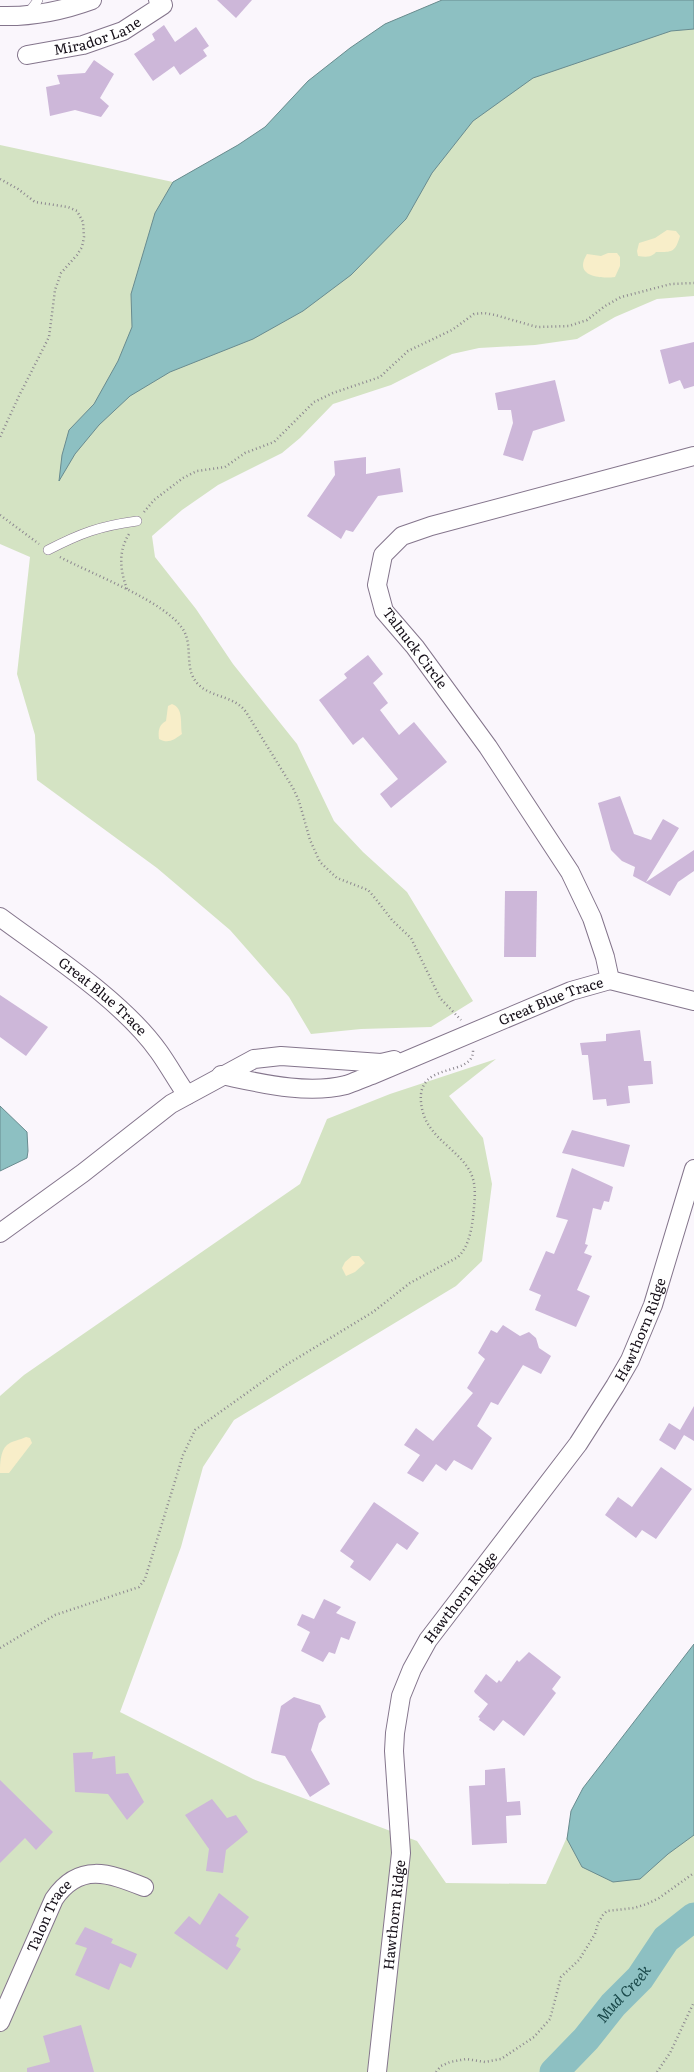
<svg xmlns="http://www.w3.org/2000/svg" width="694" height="2072" viewBox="0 0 694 2072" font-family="Literata,serif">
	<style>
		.green { fill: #d4e3c3 }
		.sand { fill: #f8eec9 }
		.water { fill: #8dc0c2; stroke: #698b8f }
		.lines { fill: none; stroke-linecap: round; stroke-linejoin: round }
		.river { stroke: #8dc0c2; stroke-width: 29 }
		.building { fill: #cdb7d9 }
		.service-casing { stroke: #84758c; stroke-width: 10 }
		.minor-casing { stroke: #84758c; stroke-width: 20 }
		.path { stroke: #8d8890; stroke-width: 2.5; stroke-dasharray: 1 3; stroke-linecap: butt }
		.service { stroke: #fff; stroke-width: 9 }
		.minor { stroke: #fff; stroke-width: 18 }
		.labels { text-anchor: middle; stroke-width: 3; stroke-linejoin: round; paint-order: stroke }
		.street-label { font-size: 14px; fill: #161019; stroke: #fff }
		.water-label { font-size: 15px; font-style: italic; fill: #1a484a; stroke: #fff }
	</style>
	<rect width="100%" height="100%" fill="#faf6fc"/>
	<g class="green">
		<path d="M442,0h252v296l-37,3 -42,18 -38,22 -42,6 -56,3 -27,6 -61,31 -58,19 -33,34 -18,15 -64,32 -36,25 -30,26 3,21 41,52 37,55 64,80 37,77 29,31 44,40 66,109 -42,26 -70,2 -50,5 -22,-37 -59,-67 -73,-62 -120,-88 -2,-45 -18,-61 13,-117 -30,-13v-399l173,37 65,-37 27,-18 43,-46 42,-33 35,-24z"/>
		<path d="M496,1059l-47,37 34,42 9,46 -10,77 -26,25 -222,134 -31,47 -22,80 -61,165 133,67 164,62 29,42 100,1 25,-56 123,-171v415h-694v-676l24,-21 276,-191 27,-65 63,-25z"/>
	</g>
	<g class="sand">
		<path d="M667,230l9,1 4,5c-5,17 -8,16 -24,16 -5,6 -11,5 -18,4l-1,-5 2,-8 16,-5z"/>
		<path d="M608,253h9l3,4v9l-5,11c-16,2 -42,-1 -28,-23l14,2z"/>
		<path d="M172,704c12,4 8,20 10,30 -8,6 -14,10 -23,5 -1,-9 0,-14 7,-18l2,-15z"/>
		<path d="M352,1256h7l6,7 -10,9 -9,4 -4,-8 3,-6z"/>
		<path d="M26,1437l4,1 2,5 -23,30h-9c0,-8 0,-22 7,-28 4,-4 13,-5 19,-8z"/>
	</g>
	<g class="water">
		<path d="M442,0h252v29l-23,2 -138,47 -60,43 -41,52 -26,46 -55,56 -48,36 -50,28 -83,33 -40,24 -31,29 -24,29 -16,27 3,-26 7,-25 25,-26 24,-43 14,-34 -1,-33 24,-81 18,-31 65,-37 27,-18 43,-46 42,-33 35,-24z"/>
		<path d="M0,1106l27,26 1,19 -1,7 -27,13z"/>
		<path d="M694,1644v191l-26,19 -28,25 -27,3 -31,-15 -15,-28 4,-28 12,-23z"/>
	</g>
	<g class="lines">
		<path class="river" id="s1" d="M554,2072l32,-33 27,-34 27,-27 26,-39 28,-22"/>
	</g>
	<g class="building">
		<path d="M217,0h35l-16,18z"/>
		<path d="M164,25l11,17 21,-15 13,19 -6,4 4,6 -27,19 -6,-9 -21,15 -19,-27 21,-14 -3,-6z"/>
		<path d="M94,60l20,14 -14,24 9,8 -8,11 -26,-7 -25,6 -4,-29 14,-3 -3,-9 28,-2z"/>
		<path d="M694,342v44l-10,3 -4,-9 -11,4 -9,-34z"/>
		<path d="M555,380l10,41 -32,10 -10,30 -20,-6 10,-32 -2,-13h-13l-3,-17z"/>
		<path d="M366,457v17l34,-6 3,24 -25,4 -25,36 -7,-2 -5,9 -34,-23 28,-41 -1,-14z"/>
		<path d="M368,655l15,19 -10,9 15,20 -8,7 19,25 15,-13 33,40 -56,46 -11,-14 18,-15 -35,-42 -10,8 -34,-45 28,-22 -3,-4z"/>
		<path d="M620,796l14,38 17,6 12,-21 16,9 -33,54 48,-32v21l-16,11 -8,14 -37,-20 2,-9 -13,-6 -11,-11 -13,-47z"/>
		<path d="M505,891h32l-1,66h-32z"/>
		<path d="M0,995l48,32 -22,29 -26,-19z"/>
		<path d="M640,1030l4,31h7l2,23 -25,2 2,17 -23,3 -1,-7 -13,1 -5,-45h-6l-2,-12 26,-2v-7z"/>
		<path d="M572,1130l58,15 -6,22 -62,-14z"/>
		<path d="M572,1168l41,19 -4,15 -5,-1 -3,9 -8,-2 -8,36 3,1 -4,8 8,3 -15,34 13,6 -14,31 -41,-17 6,-15 -12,-5 17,-39 8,3 14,-34 -12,-3z"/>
		<path d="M503,1325l17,11 9,-4 7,6 3,10 12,8 -10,18 -18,-9 -25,40 -7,-3 -14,24 15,12 -20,32 -18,-10 -8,11 -10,-7 -13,18 -16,-9 13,-18 -16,-10 12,-17 17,13 40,-48 -6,-5 18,-29 -7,-6 13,-23 6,3z"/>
		<path d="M694,1406v35l-10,-6 -9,15 -16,-10 10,-17 11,7z"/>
		<path d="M661,1467l31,22 -36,50 -14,-9 -6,8 -31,-23 13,-18 14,10z"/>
		<path d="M374,1502l45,31 -12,17 -10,-7 -27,38 -20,-14 4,-6 -14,-10z"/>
		<path d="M324,1599l17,8 -5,6 20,9 -7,18 -8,-3 -6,17 -6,-2 -6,10 -22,-11 9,-19 -13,-7 5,-11 12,5z"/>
		<path d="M529,1652l32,25 -9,12 4,4 -32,43 -21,-16 -9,11 -15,-11 1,-2 -2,-1 10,-13 -13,-11 -1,-2 12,-17 11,9 2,-3 2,2 16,-22 2,2z"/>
		<path d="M294,1697l26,8 6,12 -7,6 -8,27 19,34 -20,13 -25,-41 -14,-3 10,-47z"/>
		<path d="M93,1752l-1,7 23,-3 1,18 12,-1 16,29 -17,18 -19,-26 -33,-2 -2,-39z"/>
		<path d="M505,1768l2,34 13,-1 1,14 -15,1 1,27 -35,2 -3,-59 16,-1v-15z"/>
		<path d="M0,1780l53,52 -17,18 -11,-12 -25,25z"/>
		<path d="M212,1799l15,19 9,-3 12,17 -22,18 -3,23 -17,-2 3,-22 -24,-34z"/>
		<path d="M219,1893l30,24 -14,19 4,2 -3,8 5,3 -14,21 -53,-37 15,-17 11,9z"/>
		<path d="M85,1927l28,12 -2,4 26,11 -6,14 -11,-5 -11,27 -34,-15 12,-27 -12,-4z"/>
		<path d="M81,2025l13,47h-67v-4l23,-6 -7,-26z"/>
	</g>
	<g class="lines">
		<defs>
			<g id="service">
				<path d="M27,15l11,-15"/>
				<path d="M48,550c33,-17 52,-24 89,-29"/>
			</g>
			<g id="minor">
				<path d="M0,16c32,1 62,-5 92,-16"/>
				<path id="s2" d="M27,55l56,-10 40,-14 40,-26 -5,-5"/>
				<path id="s3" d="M0,917c50,37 123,84 159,135 10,14 18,29 28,43"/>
				<path d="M610,980l-5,-23 -13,-39 -22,-46 -82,-125 -73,-100 -31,-36 -7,-26 6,-30 19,-19 29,-10 263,-70"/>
				<path id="s4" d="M221,1075c39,8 85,20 125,10 9,-3 17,-7 26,-10l199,-84 39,-11 84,21"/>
				<path d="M0,1233l83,-60 88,-69 83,-45 27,-3 100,7 13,-3"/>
				<path id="s5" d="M0,2022l54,-123c25,-37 55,-26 90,-12"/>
				<path id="s6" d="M377,2072l24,-219 -7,-102 1,-18 6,-37 11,-27 16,-29 150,-196 37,-58 15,-26 23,-55 41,-136"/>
			</g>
		</defs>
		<use href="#service" class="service-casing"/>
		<use href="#minor" class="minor-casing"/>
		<g class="path">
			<path d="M0,179l18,10 17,13 33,5 9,4 6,11 1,15 -2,10 -5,8 -16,18 -6,17 -6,47 -30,59 -19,41"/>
			<path d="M144,512l10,-12 29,-22 14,-7 28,-4 20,-14 29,-11 40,-40 19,-9 47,-16 28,-26 44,-21 22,-16 10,-1 11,2 42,12 32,-1 18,-6 18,-14 16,-9 50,-13 23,-1"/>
			<path d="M0,515l39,29"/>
			<path d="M60,557c31,17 108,45 124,74 9,17 0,37 13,52 13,15 37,12 49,29l47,76 6,13 11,39 10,22 17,16 31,12 7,8 17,22 19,18 29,60 21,22"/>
			<path d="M127,589c-7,-19 -9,-37 2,-55"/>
			<path d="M0,1648l55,-33 84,-28 6,-8 38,-124 12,-25 91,-65 87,-53 37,-29 48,-26c10,-10 13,-24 15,-39 1,-13 4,-29 -1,-42 -10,-27 -48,-37 -51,-74 -4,-42 53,-24 52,-52"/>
			<path d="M436,2072l5,-6 9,-4 16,-3 19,3 16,-3 33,-22 16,-18 11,-42 18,-17 16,-26 3,-11 5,-8 4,-4 27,-3 13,-4 12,-6 35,-25"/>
			<path d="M657,2072l13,-19 24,-51"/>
		</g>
		<use href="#service" class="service"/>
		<use href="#minor" class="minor"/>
	</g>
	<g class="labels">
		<g class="street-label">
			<text dy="5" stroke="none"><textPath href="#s2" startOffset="73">Mirador Lane</textPath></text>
			<text transform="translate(415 648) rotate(53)" y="5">Talnuck Circle</text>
			<text dy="5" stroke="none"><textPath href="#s3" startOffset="130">Great Blue Trace</textPath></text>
			<text dy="5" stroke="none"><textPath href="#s4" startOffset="348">Great Blue Trace</textPath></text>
			<text dy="5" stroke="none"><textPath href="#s6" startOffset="818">Hawthorn Ridge</textPath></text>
			<text dy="5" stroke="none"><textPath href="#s6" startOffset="494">Hawthorn Ridge</textPath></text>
			<text dy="5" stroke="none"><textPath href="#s6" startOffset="158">Hawthorn Ridge</textPath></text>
			<text dy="5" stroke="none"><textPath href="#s5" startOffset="117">Talon Trace</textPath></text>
		</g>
		<g class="water-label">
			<text dy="5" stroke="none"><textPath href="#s1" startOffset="105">Mud Creek</textPath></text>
		</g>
	</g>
</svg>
